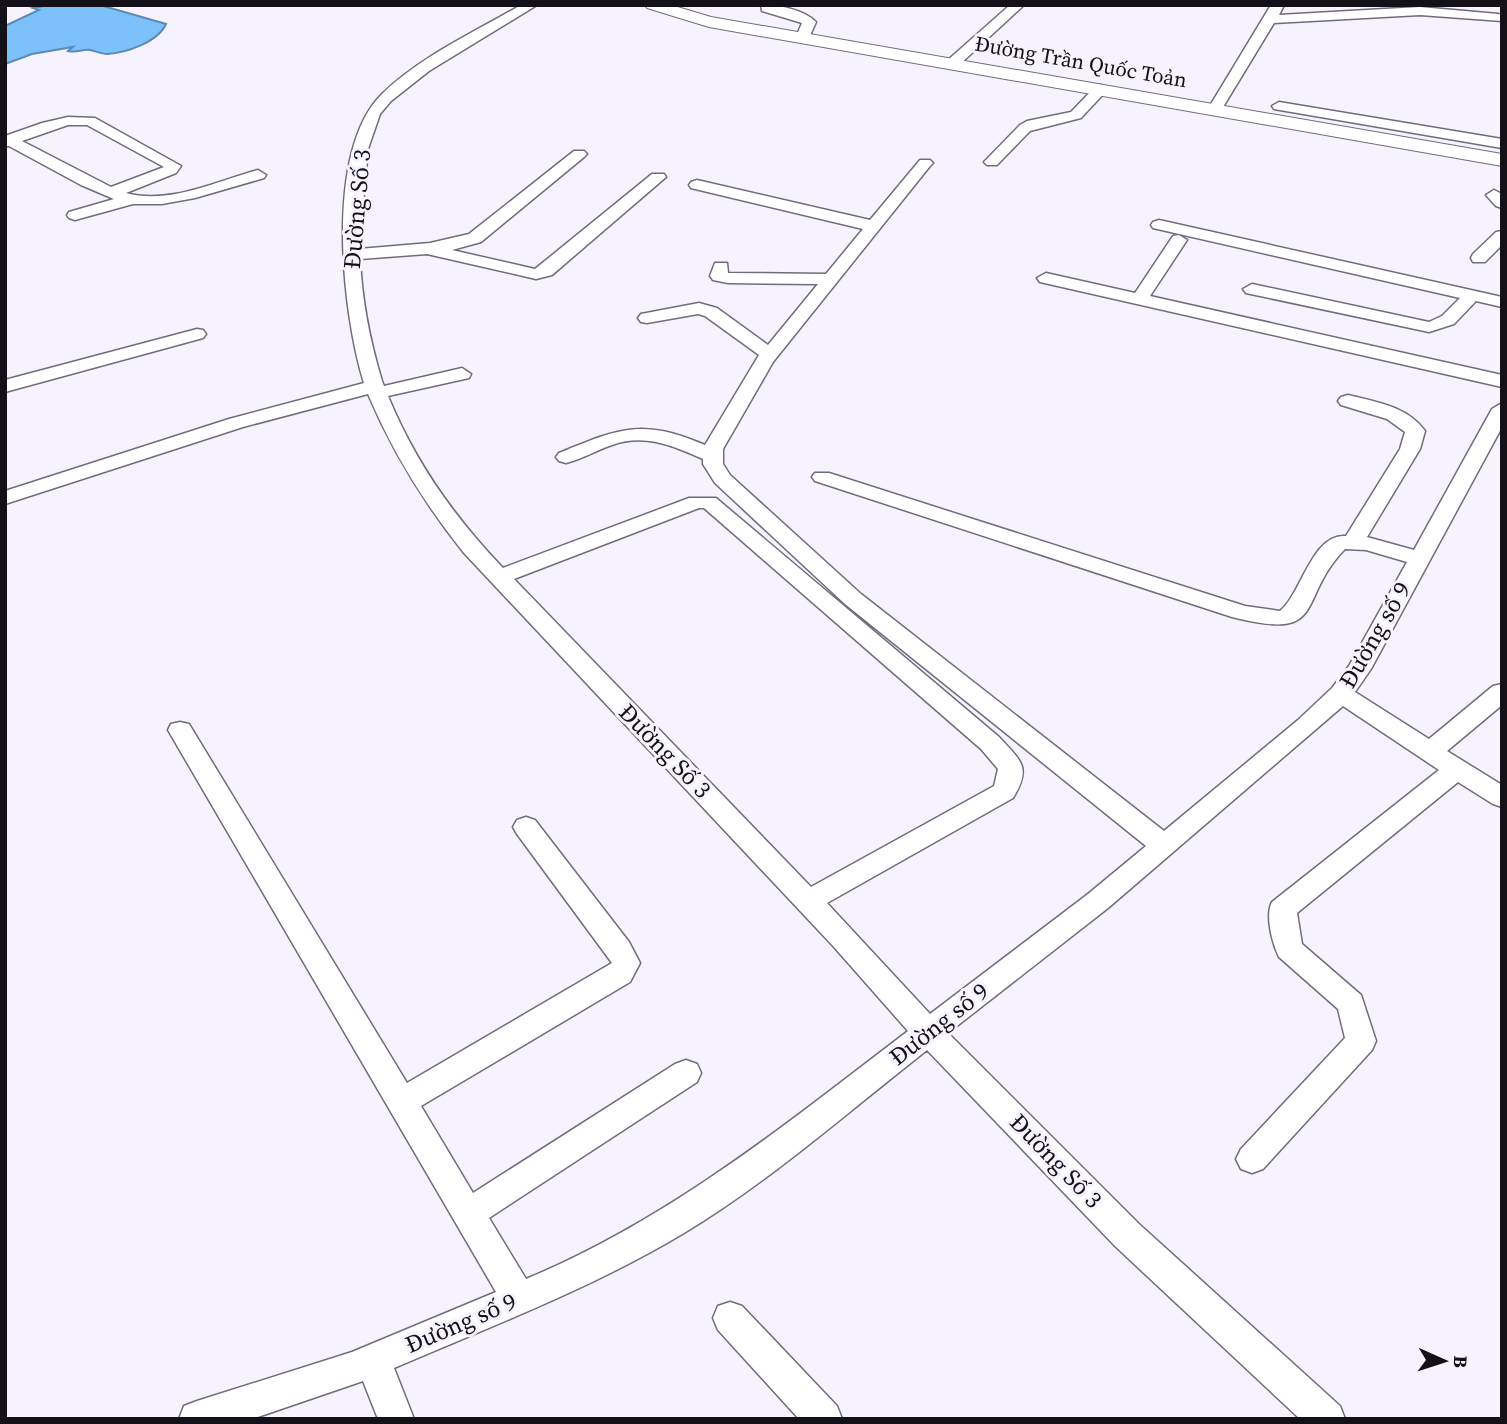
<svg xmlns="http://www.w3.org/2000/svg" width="1507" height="1424" viewBox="0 0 1507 1424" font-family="'Source Serif 4',serif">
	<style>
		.water { fill: #7cc1fa; stroke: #5c8cb6; stroke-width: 2 }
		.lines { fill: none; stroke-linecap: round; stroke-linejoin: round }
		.minor-casing { stroke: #706c7c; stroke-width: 3 }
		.major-casing { stroke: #706c7c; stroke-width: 2 }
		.minor { fill: #fff; fill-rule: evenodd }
		.major { fill: #fff; fill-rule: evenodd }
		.labels { text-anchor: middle; stroke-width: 6; stroke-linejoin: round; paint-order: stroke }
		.far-street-label { font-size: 21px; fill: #131117; stroke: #f6f3fe }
		.street-label { font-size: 24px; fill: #131117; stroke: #f6f3fe }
	</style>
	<rect width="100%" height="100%" fill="#f6f3fe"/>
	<path class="water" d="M49,5h51l66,19c-8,18 -40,29 -59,30 -6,0 -11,-3 -17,-4 -8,-1 -13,3 -22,1l5,-4 -41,7 -27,10v-38l34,-16 -6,-2z"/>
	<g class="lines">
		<defs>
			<g id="minor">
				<path d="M521,5h16l-108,66 -38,30 -11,13 -12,35 -9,100 71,-6 39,-9 105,-83h10l3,3 -3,3 -103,85 -29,8 83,19 117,-95h12l2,3 -114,98 -16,4 -109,-25 -67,5c2,43 10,82 22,122l2,5 78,-18 9,6 -2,4 -81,18c27,66 66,121 115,172l186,-70h27l283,239c22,24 33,30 14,61l-186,105 103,111 158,-120 58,-48 -301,-242 -130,-121 -12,-19v-5c-30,-13 -58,-26 -91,-14 -15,5 -30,14 -46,18l-7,-2 -3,-4 3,-4c61,-25 83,-35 146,-8l54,-90 -54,-39 -7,-2 -51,9 -6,-1 -3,-4 3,-4 58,-11 18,5 51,37 50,-61 -90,-1 -15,-3 -3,-4 5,-13h12l1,10 98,1 37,-45 -172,-41 -2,-3 2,-3 6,-2 173,40 50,-60h10l3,3 -3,3 -157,196 -50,87v15l7,11 131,119 303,237 134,-111 34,-32 17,-22 58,-104 -41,-12 -21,-1c-50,51 -15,93 -113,68l-417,-136 -3,-4 3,-4h14l416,133 35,5c22,-18 32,-78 66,-75l54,-87 5,-17 -18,-13 -46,-14 -3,-4 3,-4 7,-2c28,7 59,11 77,36l-5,18 -53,88 47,13 78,-141 10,-6v24l-131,242 -16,23 74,47 64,-53 9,-2v21l-55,46 55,34v22l-9,-3 -35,-22 -161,131 5,31 59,51 15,46 -4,9 -109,119 -11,4 -11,-4 -5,-10 5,-10 104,-111 -7,-29 -59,-52c-7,-14 -14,-42 -7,-55l167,-132 -96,-64 -235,202 -160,125 191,191 201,182 5,13h-45l-185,-173 -188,-196c-79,62 -157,131 -243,183 -92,55 -192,93 -290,135l20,51h-36l-15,-38 -111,38h-73l5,-13 13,-5 155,-49 144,-60 -328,-562 3,-6 9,-2 9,2 218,359 205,-120 -95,-129 -4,-7 4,-7 9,-3 9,3 94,122 11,21 -10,19 -209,124 52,87 202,-129 11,-4 11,4 4,9 -4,9 -208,136 37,61c144,-60 260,-155 382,-248l-74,-84 -370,-394c-40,-50 -71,-100 -96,-159l-125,33 -238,77v-13l224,-72 135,-36c-22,-71 -40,-232 18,-289 39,-38 93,-62 139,-89zM699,508h5l277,241 17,20 -4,17 -183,101 -297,-308z"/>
				<path d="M761,5c17,0 42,4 55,17l-8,18h-10l-2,-3 6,-14 -40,-12z"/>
				<path d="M1010,5h14l-65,60h-10v-6z"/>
				<path d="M1271,5h13l-5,10 141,-8 78,7 4,1v6l-82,-6 -146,8 -54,89h-10l-2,-3z"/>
				<path d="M1101,85l7,4 -27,29 -51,13 -33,34h-10l-3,-3 36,-37 7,-4 44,-9 25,-26z"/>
				<path d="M1279,102l223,37v9l-228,-39 -2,-3z"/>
				<path d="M68,117l27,1 86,48 -5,7 -50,20c43,12 91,-12 132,-23l8,5 -2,3 -69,20 -33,6h-29l-58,16 -6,-2 -2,-3 2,-3 45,-13 -33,-14 -72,-39h-4v-10l37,-13zM68,125h19l77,42 -53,20 -89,-46z"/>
				<path d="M1494,190l8,4v14l-6,-2 -10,-11z"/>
				<path d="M1159,220l343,77v10l-26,-6 -22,23 -25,8 -183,-39 -3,-4 9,-5 177,38 13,-6 18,-18 -307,-70 -2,-3 2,-3z"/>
				<path d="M1502,231v14l-17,17h-12l-2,-4 2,-4 23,-22z"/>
				<path d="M1179,235l8,5 -37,56 352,79v12l-462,-105 -3,-4 9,-5 89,20 38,-57z"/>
				<path d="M197,329l6,1 3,4 -3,4 -198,54v-12z"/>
				<path d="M730,1302l12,4 95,100 5,13h-43l-81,-89 -5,-12 5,-12z"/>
			</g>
			<path id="major" d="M645,5h26l40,12 791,137v12l-793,-139 -62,-19z"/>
		</defs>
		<use href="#minor" class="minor-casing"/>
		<use href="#major" class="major-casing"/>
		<use href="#minor" class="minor"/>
		<use href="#major" class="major"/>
	</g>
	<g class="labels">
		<g class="far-street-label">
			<text transform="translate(1081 62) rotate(10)" y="7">Đường Trần Quốc Toản</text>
		</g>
		<g class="street-label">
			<text transform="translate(357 209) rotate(-85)" y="8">Đường Số 3</text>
			<text transform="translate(1375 635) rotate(-60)" y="8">Đường số 9</text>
			<text transform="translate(665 751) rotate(46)" y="8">Đường Số 3</text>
			<text transform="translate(939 1024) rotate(-38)" y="8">Đường số 9</text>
			<text transform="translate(1056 1161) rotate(46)" y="8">Đường Số 3</text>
			<text transform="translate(461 1323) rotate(-23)" y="8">Đường số 9</text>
		</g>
	</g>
	<rect width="1507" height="1424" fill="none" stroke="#131117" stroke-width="14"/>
	<g transform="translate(1444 1361) rotate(93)" stroke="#f6f3fe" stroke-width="5" paint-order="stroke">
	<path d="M0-5L12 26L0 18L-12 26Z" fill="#131117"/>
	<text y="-10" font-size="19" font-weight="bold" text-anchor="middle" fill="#131117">B</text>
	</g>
</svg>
